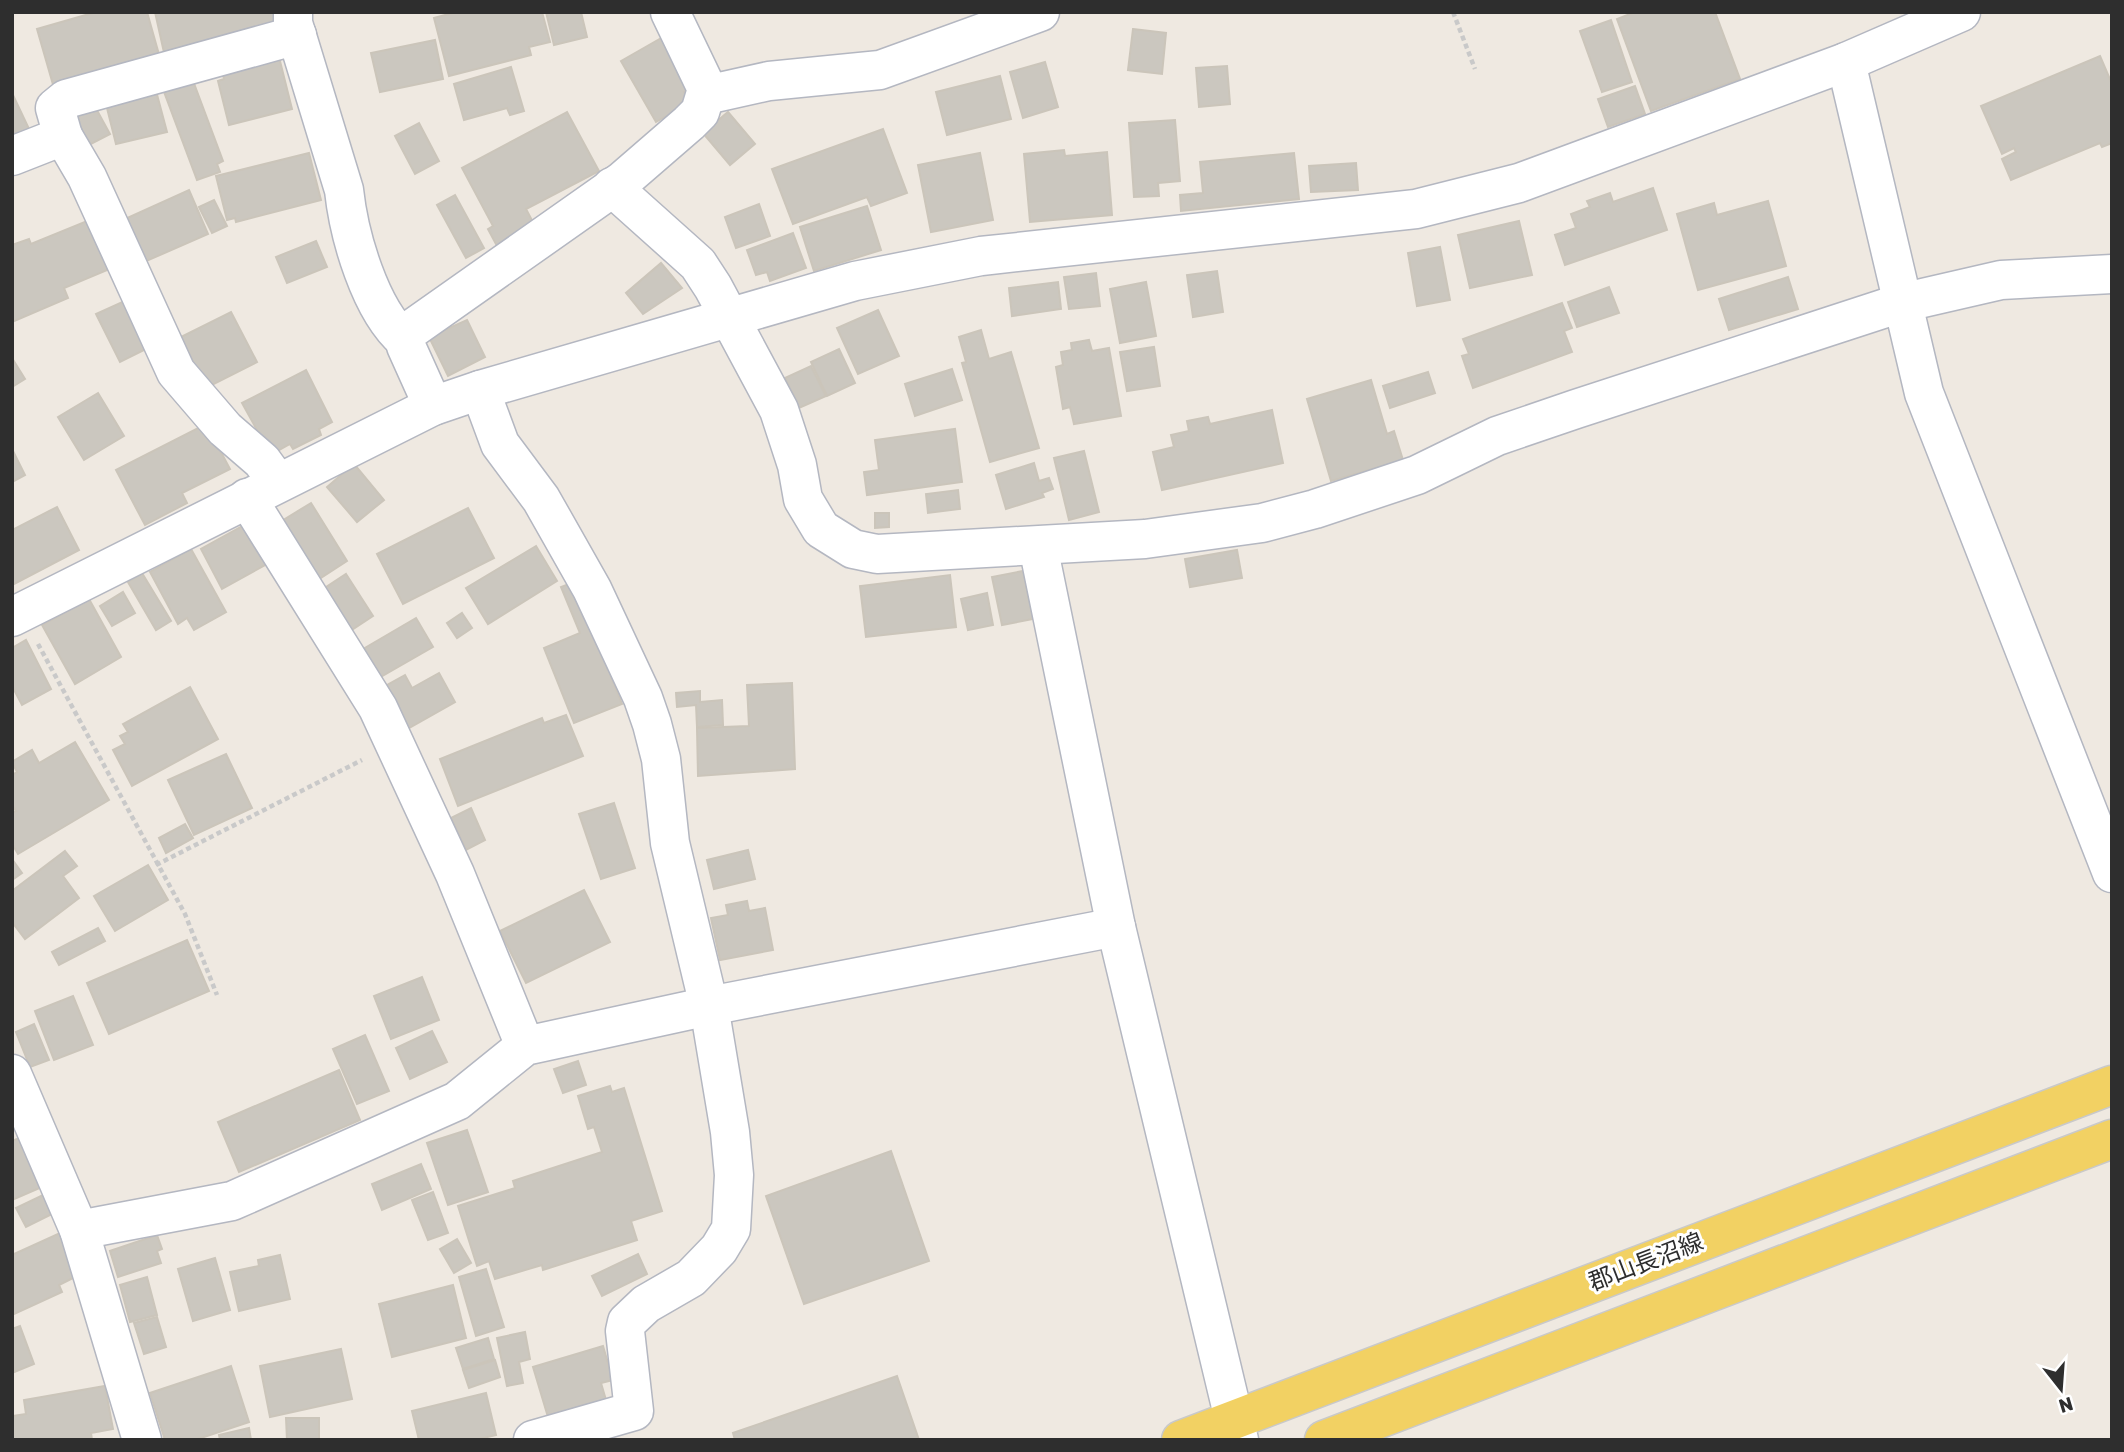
<svg xmlns="http://www.w3.org/2000/svg" width="2124" height="1452" viewBox="0 0 2124 1452" font-family="Rubik,'Noto Sans JP',sans-serif">
	<style>
		.building { fill: #cbc7bf; stroke: #cbc5ba; stroke-width: 2 }
		.lines { fill: none; stroke-linecap: round; stroke-linejoin: round }
		.minor-casing { stroke: #b4b7c1; stroke-width: 41 }
		.major-casing { stroke: #c9c9c9; stroke-width: 41 }
		.path { stroke: #c9c9c9; stroke-width: 4.5; stroke-dasharray: 5 3.5; stroke-linecap: butt }
		.minor { stroke: #fff; stroke-width: 38 }
		.major { stroke: #f2d163; stroke-width: 38 }
		.labels { text-anchor: middle; stroke-width: 6; stroke-linejoin: round; paint-order: stroke }
		.street-label { font-size: 24px; fill: #2e2e2e; stroke: #fff }
	</style>
	<rect width="100%" height="100%" fill="#efe9e1"/>
	<g class="building">
		<path d="M96,12h51l13,46 -106,30 -17,-59z"/>
		<path d="M155,12h121l5,19 -116,26z"/>
		<path d="M542,12l8,30 -21,5 2,8 -82,21 -15,-58 22,-6z"/>
		<path d="M546,12h35l6,25 -33,8z"/>
		<path d="M1635,12h80l25,67 -89,32 -34,-92z"/>
		<path d="M1611,20l21,62 -30,10 -22,-61z"/>
		<path d="M1133,29l33,4 -4,41 -34,-4z"/>
		<path d="M663,37l29,51 -8,4 5,11 -33,19 -35,-61z"/>
		<path d="M435,40l8,39 -63,13 -9,-39z"/>
		<path d="M2100,56l12,28v59l-10,4 -2,-4 -89,37 -9,-21 14,-7 -2,-4 -12,6 -21,-48z"/>
		<path d="M279,57l13,52 -63,16 -11,-44 6,-2 -2,-8z"/>
		<path d="M1045,62l13,45 -35,11 -13,-46z"/>
		<path d="M1227,66l3,38 -31,3 -3,-39z"/>
		<path d="M511,67l13,44 -14,4 -3,-7 -43,12 -10,-36z"/>
		<path d="M1000,76l11,43 -64,16 -11,-43z"/>
		<path d="M192,78l31,83 -6,3 3,8 -23,8 -34,-91z"/>
		<path d="M1635,86l10,28 -37,13 -10,-28z"/>
		<path d="M155,87l12,45 -51,12 -11,-44z"/>
		<path d="M12,93l18,38 -18,9z"/>
		<path d="M93,103l17,31 -21,11 -16,-32z"/>
		<path d="M567,112l32,59 -73,38 9,17 -38,20 -9,-17 5,-3 -31,-58z"/>
		<path d="M728,112l27,32 -25,21 -27,-32z"/>
		<path d="M1175,120l5,61 -22,2 1,13 -25,1 -5,-74z"/>
		<path d="M419,123l20,38 -24,13 -20,-38z"/>
		<path d="M883,129l24,64 -36,13 -4,-9 -74,27 -21,-55z"/>
		<path d="M1064,150l1,6 42,-4 5,63 -82,7 -6,-68z"/>
		<path d="M309,153l12,47 -85,22 -1,-4 -8,2 -11,-44z"/>
		<path d="M980,153l13,67 -62,12 -13,-67z"/>
		<path d="M1294,153l5,46 -118,12 -1,-16 23,-2 -3,-31z"/>
		<path d="M1356,163l2,27 -47,2 -2,-26z"/>
		<path d="M1653,188l14,42 -102,35 -10,-30 21,-7 -5,-14 19,-7 -3,-6 23,-8 3,9z"/>
		<path d="M189,190l19,44 -64,28 -19,-43z"/>
		<path d="M455,195l29,53 -18,10 -29,-53z"/>
		<path d="M214,200l13,26 -15,7 -13,-26z"/>
		<path d="M1768,201l18,65 -88,24 -21,-76 37,-11 3,12z"/>
		<path d="M759,204l11,32 -34,12 -11,-31z"/>
		<path d="M867,206l14,44 -67,21 -14,-44z"/>
		<path d="M92,219l20,49 -48,20 4,10 -56,24v-77l17,-6 2,5z"/>
		<path d="M1519,221l13,54 -62,13 -12,-53z"/>
		<path d="M793,233l13,35 -36,13 -3,-9 -11,3 -9,-25z"/>
		<path d="M316,241l11,26 -40,16 -11,-26z"/>
		<path d="M1440,247l10,53 -33,6 -9,-53z"/>
		<path d="M661,263l21,25 -39,26 -17,-21z"/>
		<path d="M1217,271l6,41 -30,5 -6,-42z"/>
		<path d="M1096,273l4,33 -31,3 -5,-32z"/>
		<path d="M1788,277l10,32 -69,21 -10,-31z"/>
		<path d="M1058,282l3,27 -49,7 -3,-28z"/>
		<path d="M1146,282l10,54 -36,7 -10,-54z"/>
		<path d="M1609,287l10,26 -42,14 -9,-25z"/>
		<path d="M129,299l23,47 -32,16 -24,-48z"/>
		<path d="M1562,303l10,25 -8,3 8,21 -99,36 -11,-32 7,-2 -6,-15z"/>
		<path d="M878,310l21,46 -41,18 -21,-46z"/>
		<path d="M231,312l26,50 -51,26 -25,-51z"/>
		<path d="M467,320l18,37 -37,19 -19,-39z"/>
		<path d="M981,330l8,29 22,-7 28,96 -49,14 -28,-99 4,-1 -7,-25z"/>
		<path d="M1089,340l3,11 17,-3 12,68 -47,8 -4,-17 -7,2 -7,-42 7,-2 -2,-13 11,-2 -1,-7z"/>
		<path d="M1154,347l6,39 -33,5 -7,-39z"/>
		<path d="M839,349l16,34 -28,13 -16,-34z"/>
		<path d="M12,358l13,21 -13,8z"/>
		<path d="M811,366l15,30 -27,12 -14,-30z"/>
		<path d="M952,369l10,31 -47,16 -10,-32z"/>
		<path d="M306,370l26,52 -13,7 2,6 -28,14 -3,-5 -16,9 -9,-16 -3,2 -20,-36z"/>
		<path d="M1428,372l7,21 -45,15 -7,-22z"/>
		<path d="M1371,380l16,54 7,-3 9,29 -72,21 -24,-82z"/>
		<path d="M98,393l26,43 -40,24 -26,-43z"/>
		<path d="M1272,410l11,53 -121,27 -9,-38 21,-5 -3,-12 18,-4 -2,-10 21,-4 2,7z"/>
		<path d="M206,424l24,45 -48,24 5,10 -42,22 -29,-55z"/>
		<path d="M955,429l7,53 -95,13 -3,-23 15,-2 -4,-30z"/>
		<path d="M12,449l13,26 -13,7z"/>
		<path d="M1084,451l15,61 -30,8 -15,-62z"/>
		<path d="M1034,463l5,18 10,-3 4,11 -11,4 2,4 -38,12 -10,-34z"/>
		<path d="M354,464l30,36 -27,22 -30,-35z"/>
		<path d="M958,490l2,19 -32,4 -2,-19z"/>
		<path d="M311,503l36,58 -31,20 -36,-59z"/>
		<path d="M57,507l22,43 -67,35v-55z"/>
		<path d="M468,508l26,50 -91,46 -26,-50z"/>
		<path d="M875,513h14v14l-14,1z"/>
		<path d="M255,519l21,40 -54,30 -21,-40z"/>
		<path d="M536,546l21,35 -69,43 -22,-36z"/>
		<path d="M191,549l35,63 -32,18 -7,-12 -9,6 -28,-52z"/>
		<path d="M1237,550l5,28 -52,9 -5,-28z"/>
		<path d="M1023,571l10,48 -31,6 -10,-48z"/>
		<path d="M142,573l29,48 -15,9 -28,-48z"/>
		<path d="M346,574l27,42 -26,17 -27,-42z"/>
		<path d="M950,575l6,52 -90,10 -6,-51z"/>
		<path d="M574,582l48,122 -48,19 -30,-75 36,-15 -19,-46z"/>
		<path d="M123,592l12,21 -23,13 -12,-20z"/>
		<path d="M987,593l6,32 -25,5 -7,-31z"/>
		<path d="M89,599l32,58 -46,27 -33,-59z"/>
		<path d="M462,613l10,15 -15,10 -10,-15z"/>
		<path d="M416,618l17,29 -54,31 -16,-29z"/>
		<path d="M26,640l25,49 -29,16 -10,-19v-38z"/>
		<path d="M439,673l16,29 -51,29 -24,-42 25,-14 7,13z"/>
		<path d="M792,683l3,86 -97,7 -1,-48 52,-2 -2,-41z"/>
		<path d="M190,687l28,52 -86,47 -19,-36 12,-6 -5,-8 8,-4 -5,-8z"/>
		<path d="M700,691v11l22,-2 1,25 -26,2 -1,-22 -19,2 -1,-14z"/>
		<path d="M566,715l17,41 -125,50 -18,-47 102,-41 2,5z"/>
		<path d="M75,742l34,58 -91,54 -6,-10v-31l4,-2 -4,-6v-30l5,-3 -5,-10 20,-12 7,13z"/>
		<path d="M226,754l26,54 -58,27 -26,-55z"/>
		<path d="M614,803l21,65 -34,11 -22,-65z"/>
		<path d="M471,808l14,32 -19,10 -15,-32z"/>
		<path d="M185,824l8,14 -27,15 -7,-15z"/>
		<path d="M748,850l7,29 -41,10 -7,-29z"/>
		<path d="M65,851l12,15 -14,10 16,22 -54,41 -13,-17v-31z"/>
		<path d="M12,859l10,14 -10,7z"/>
		<path d="M148,865l20,35 -53,31 -21,-35z"/>
		<path d="M584,890l26,52 -84,41 -26,-52z"/>
		<path d="M747,901l2,10 16,-3 8,42 -53,10 -9,-42 17,-3 -2,-10z"/>
		<path d="M98,928l7,13 -46,24 -7,-13z"/>
		<path d="M187,940l22,51 -100,43 -22,-51z"/>
		<path d="M422,977l17,43 -48,19 -17,-43z"/>
		<path d="M73,996l20,49 -39,15 -19,-49z"/>
		<path d="M34,1024l15,36 -19,7 -14,-35z"/>
		<path d="M432,1031l15,31 -37,17 -14,-31z"/>
		<path d="M365,1035l24,56 -32,13 -24,-55z"/>
		<path d="M578,1061l8,24 -23,8 -9,-24z"/>
		<path d="M339,1070l21,50 -121,52 -21,-50z"/>
		<path d="M610,1086l2,6 12,-4 38,123 -31,10 6,19 -94,30 -1,-5 -47,14 -6,-18 -12,5 -19,-60 57,-18 -2,-7 89,-29 -8,-25 -6,2 -10,-33z"/>
		<path d="M467,1130l21,62 -40,13 -21,-62z"/>
		<path d="M22,1137l20,50 -30,13v-59z"/>
		<path d="M891,1151l38,110 -125,43 -38,-108z"/>
		<path d="M421,1164l10,25 -49,21 -10,-26z"/>
		<path d="M433,1192l15,41 -20,7 -16,-40z"/>
		<path d="M45,1194l9,19 -28,14 -10,-19z"/>
		<path d="M60,1233l19,42 -20,10 3,7 -50,23v-60z"/>
		<path d="M157,1235l5,14 -5,2 4,12 -43,14 -8,-26z"/>
		<path d="M457,1239l14,24 -17,10 -14,-24z"/>
		<path d="M638,1254l9,20 -45,22 -10,-20z"/>
		<path d="M280,1255l10,44 -51,12 -9,-39 29,-6 -1,-6z"/>
		<path d="M215,1258l15,52 -37,11 -15,-52z"/>
		<path d="M486,1269l18,58 -28,9 -17,-59z"/>
		<path d="M147,1277l10,38 -27,7 -10,-37z"/>
		<path d="M453,1285l13,53 -74,19 -13,-53z"/>
		<path d="M157,1317l9,30 -22,7 -10,-31z"/>
		<path d="M20,1326l14,38 -22,9v-44z"/>
		<path d="M525,1332l5,27 -11,3 4,21 -16,3 -10,-48z"/>
		<path d="M488,1338l6,21 -31,10 -7,-21z"/>
		<path d="M603,1346l10,34 -12,3 5,17 -58,17 -15,-50z"/>
		<path d="M341,1349l11,50 -82,18 -10,-51z"/>
		<path d="M495,1360l5,17 -31,11 -6,-18z"/>
		<path d="M231,1366l18,56 -54,18h-30l-15,-47z"/>
		<path d="M897,1376l22,64h-184l-2,-7z"/>
		<path d="M105,1386l8,43 -22,4 1,7h-80v-24l14,-2 -2,-14z"/>
		<path d="M486,1393l10,42 -21,5h-56l-7,-29z"/>
		<path d="M286,1418h33v22h-32z"/>
		<path d="M249,1428l2,12h-31l-1,-5z"/>
	</g>
	<g class="lines">
		<defs>
			<g id="minor">
				<path d="M293,12v11l51,167c5,46 26,120 61,150"/>
				<path d="M1846,62l78,331 188,480"/>
				<path d="M706,95l63,-14 111,-11 160,-58"/>
				<path d="M63,136l24,41 89,195 49,57 37,32 16,22"/>
				<path d="M12,156l51,-20 -8,-28 11,-9 231,-64"/>
				<path d="M612,187l86,77 15,23 66,123 18,55 6,34 18,30 32,20 24,5 268,-15 117,-16 53,-14 102,-34 80,-39 79,-27 325,-106 100,-23 111,-6"/>
				<path d="M480,390l20,54 41,55 51,90 51,109 9,26 9,35 9,84 39,163 21,126 4,43 -3,54 -12,20 -28,29 -45,26 -19,18 -2,9 9,80 -101,29"/>
				<path d="M433,406l-27,-60 -1,-6 4,-9 213,-150 67,-58 11,-11 7,-23 -37,-77"/>
				<path d="M247,498l131,210 77,166 70,172"/>
				<path d="M1038,546l78,381 123,513"/>
				<path d="M12,617l421,-211 47,-16 375,-109 126,-25 435,-47 103,-26 327,-121 115,-50"/>
				<path d="M12,1074l67,156 63,210"/>
				<path d="M79,1230l153,-29 225,-100 68,-55 184,-40 407,-79"/>
			</g>
			<g id="major">
				<path d="M1181,1440l931,-355"/>
				<path d="M1324,1440l788,-301"/>
			</g>
		</defs>
		<use href="#minor" class="minor-casing"/>
		<use href="#major" class="major-casing"/>
		<g class="path">
			<path d="M1453,12l22,57"/>
			<path d="M38,644l147,270 32,81"/>
			<path d="M156,865l206,-105"/>
		</g>
		<use href="#minor" class="minor"/>
		<use href="#major" class="major"/>
	</g>
	<g class="labels">
		<g class="street-label">
			<text transform="translate(1646 1262) rotate(-21)" y="8">郡山長沼線</text>
		</g>
	</g>
	<rect width="2124" height="1452" fill="none" stroke="#2e2e2e" stroke-width="28"/>
	<g transform="translate(2061 1389) rotate(163)" stroke="#ffffff" stroke-width="5" paint-order="stroke">
	<path d="M0-5L12 26L0 18L-12 26Z" fill="#2e2e2e"/>
	<text y="-10" font-size="19" font-weight="bold" text-anchor="middle" fill="#2e2e2e">N</text>
	</g>
</svg>
